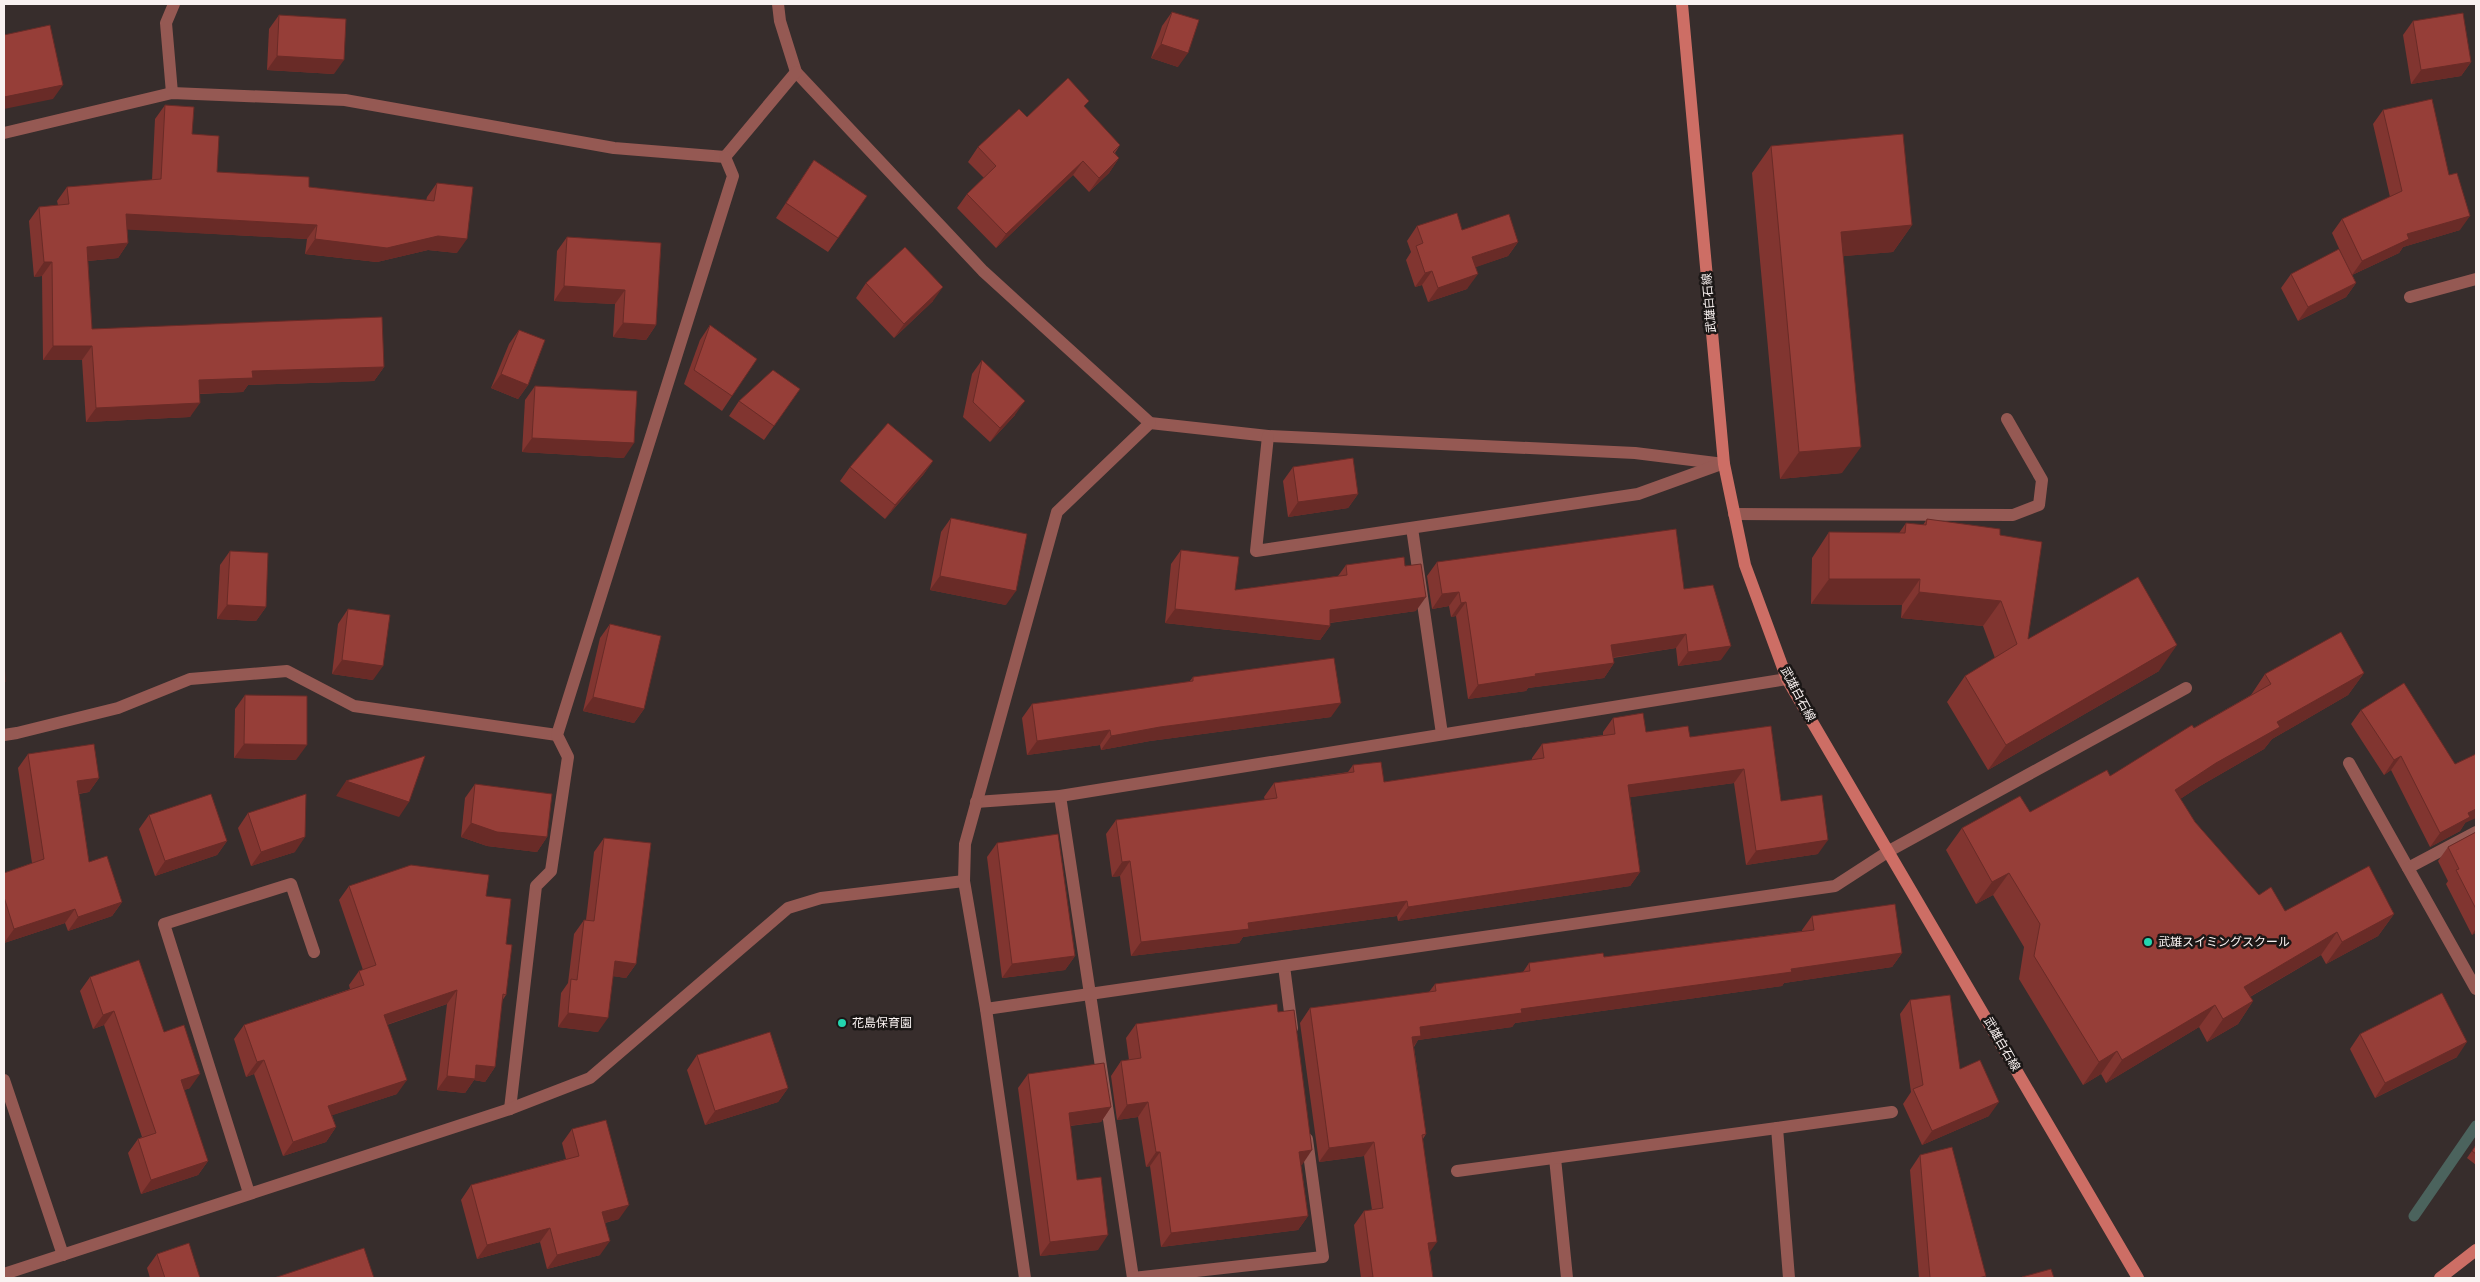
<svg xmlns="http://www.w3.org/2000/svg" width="2480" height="1282" viewBox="0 0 2480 1282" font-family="Rubik,'Noto Sans JP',sans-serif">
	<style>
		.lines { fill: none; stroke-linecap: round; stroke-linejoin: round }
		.stream { stroke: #4b635d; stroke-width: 11 }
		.street { stroke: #955953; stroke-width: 12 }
		.secondary { stroke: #cd6e65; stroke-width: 12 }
		.wall { fill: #813530 }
		.shaded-wall { fill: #692b27 }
		.building { fill: #963e38; stroke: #692b27 }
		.poi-dot { fill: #23d5af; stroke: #1b1716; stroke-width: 2 }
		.labels { text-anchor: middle; stroke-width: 5; stroke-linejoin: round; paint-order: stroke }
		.street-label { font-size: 12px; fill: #f9f2f1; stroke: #1b1716 }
		.poi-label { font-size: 12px; fill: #f9f2f1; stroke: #1b1716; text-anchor: start }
	</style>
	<rect width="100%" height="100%" fill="#372d2c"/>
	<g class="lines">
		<path class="stream" d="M2414,1216l62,-90"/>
		<g class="street">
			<path d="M778,4l2,17 16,51 187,199 167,152 118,13 367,17 89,11"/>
			<path d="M172,93l-6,-70 8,-19"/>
			<path d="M4,133l168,-40 173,7 269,48 111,9 71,-85"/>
			<path d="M2410,297l66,-18"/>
			<path d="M1268,436l-12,115 382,-57 83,-30"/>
			<path d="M1734,514l279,1 26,-10 3,-25 -35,-61"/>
			<path d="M1412,528l30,206"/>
			<path d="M4,735l13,-2 101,-25 72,-29 97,-8 67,35 203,29"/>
			<path d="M2349,763l127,226"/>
			<path d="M1060,796l73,482"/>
			<path d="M976,802l84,-6 727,-117"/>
			<path d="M2408,868l68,-36"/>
			<path d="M1284,966l8,62"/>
			<path d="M986,1009l849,-123 54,-35 297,-163"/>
			<path d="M4,1080l59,175"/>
			<path d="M510,1109l26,-223 15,-15 17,-114 -11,-22 176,-559 -8,-19"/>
			<path d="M1555,1158l12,120"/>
			<path d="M1457,1171l320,-43"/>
			<path d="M249,1193l-85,-269 127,-40 23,68"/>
			<path d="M4,1274l506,-165 80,-31 198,-170 33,-10 143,-17"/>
			<path d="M1025,1278l-39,-269 -22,-128 1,-37 92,-332 93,-89"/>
			<path d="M1133,1278l190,-21 -16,-118"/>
			<path d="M1789,1278l-12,-150 115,-16"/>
		</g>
		<g class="secondary">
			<path d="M1682,4l42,460 21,101 42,114 351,599"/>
			<path d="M2440,1278l36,-28"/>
		</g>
	</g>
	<g class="wall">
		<path d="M1172,12l6,55 -27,-9 11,-32z"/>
		<path d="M279,15l55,59 -67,-4 2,-41z"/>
		<path d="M2413,21l58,41 -10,14 -50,8 -8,-49z"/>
		<path d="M165,105l27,29 25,38 92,15 117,14 1,-4 10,-14 20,70 -29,-3 -51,12 -72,-8 2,-15 -180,-10 1,14 -10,15 -30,3 4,68 292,38 -10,14 -126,4 -5,7 -43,2 -10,23 -104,5 -4,-62h-39l-1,-84 -8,1 -5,-56 10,-14 19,-2 -1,-4 10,-14 85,-7 3,-61z"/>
		<path d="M1085,108l35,37 -5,8 4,5 -10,15 -20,19 -16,-17 -77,73 -39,-40 10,-14 17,-16 -16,-16 10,-15 49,-30z"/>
		<path d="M2383,110l77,120 -57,17 -4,6 -47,22 4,8 -10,14 -48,24 -17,-33 10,-14 56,-8 -15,-33 10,-14 48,-22 -17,-73z"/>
		<path d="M1771,146l141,79 -19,27 -50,4 -1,217 -62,6 -28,-306z"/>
		<path d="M814,160l24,78 -10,14 -52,-34z"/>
		<path d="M1417,226l101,16 -10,14 -33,11 -8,22 -39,13 -6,-17 -7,2 -9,-27 5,-8 -4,-11z"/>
		<path d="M567,237l94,6 -5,82 -10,15 -33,-3 2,-33 -61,-3 3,-50z"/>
		<path d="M866,283l67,18 -39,37 -38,-40z"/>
		<path d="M710,325l22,71 -10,15 -38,-27 16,-44z"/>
		<path d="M519,330l9,55 -10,14 -27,-11 18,-44z"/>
		<path d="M982,360l33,55 -25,27 -27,-25 9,-43z"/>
		<path d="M535,386l89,72 -102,-6 3,-52z"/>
		<path d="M800,389l-36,51 -35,-24 10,-15z"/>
		<path d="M933,461l-10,14 -38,44 -45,-38 10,-14z"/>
		<path d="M1293,467l65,27 -10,14 -60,9 -5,-36z"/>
		<path d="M951,518l55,87 -76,-15 11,-58z"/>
		<path d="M1927,519l73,16 28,104 131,32 -171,99 -41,-68 18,-26 30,-18 -12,-32 -82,-8 1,-13 -91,-1 1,-46 17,-26 70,1 7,-10 17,2z"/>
		<path d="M1181,550l54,40 103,-14 8,-11 59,1 11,45 -86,12v3l-10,14 -155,-17 6,-59z"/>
		<path d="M230,551l36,56 -10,14 -39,-2 3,-54z"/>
		<path d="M1437,562l247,27 37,71 -43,6 -2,-18 -63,10 1,5 -10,15 -76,10 -2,3 -58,8 -12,-83 -5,1 -2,-11 -17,3 -5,-33z"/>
		<path d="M348,609l25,71 -41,-6 6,-50z"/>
		<path d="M610,624l34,85 -10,14 -51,-12 17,-73z"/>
		<path d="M2364,673l-16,22 -76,44 -8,10 -64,37 -20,13 15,23 64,73 26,16 109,3 -16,22 -52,28 -5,-9 -71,42 3,4 -15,23 -31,18 -8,-15 -93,56 -5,-9 -18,11 -64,-106 5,-32 -31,-52 -17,9 -30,-54 16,-22 68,-16 80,-36 141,-81 14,-21z"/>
		<path d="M1193,677l138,40 -181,24 -49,9 -1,-5 -73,10 -5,-37 10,-14 157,-22z"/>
		<path d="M245,695l51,65 -62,-2 1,-49z"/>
		<path d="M2361,710l104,113 -5,8 -30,16 -39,-77 -7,5 -33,-51z"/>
		<path d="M1613,718l33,14 44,5 81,-11 10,75 37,53 -72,11 -12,-82 -104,14 10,75 -10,14 -232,35 -1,-5 -154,21 -4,6 -108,13 -11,-80 -8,1 -6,-43 10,-14 149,-20 -1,-3 10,-14 74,-11 5,-7 31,17 148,-22v-2l10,-14 61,-9v-3z"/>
		<path d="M28,754l71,24 -10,14 -10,2 10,68 33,40 -10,14 -44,15 -3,-8 -61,20v-70l28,-10 -14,-95z"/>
		<path d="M475,784l72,53 -10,15 -50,-6 -26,-9 4,-39z"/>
		<path d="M248,813l47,39 -44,14 -13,-38z"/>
		<path d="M149,815l78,26 -10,14 -62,21 -16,-47z"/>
		<path d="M2476,832v104l-1,-3 -3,2 -26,-51 2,-3 -10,-20 10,-14z"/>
		<path d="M604,838l32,126 -10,14 -13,-2 -15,56 -40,-5 3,-34 7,-10 6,-49 10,-14h2l8,-68z"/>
		<path d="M997,843l78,113 -10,14 -63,8 -15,-121z"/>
		<path d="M349,886l137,10 20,48v51l-4,6 -7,66 -10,15 -11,-2 -9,13 -28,-3 10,-86 -60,21 10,69 -65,21 4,12 -10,15 -43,14 -29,-82 -8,3 -12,-38 10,-14 106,-36 -1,-4 10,-14 4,-1 -24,-70z"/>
		<path d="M1812,916l90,37 -10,14 -108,16 -2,3 -267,37 -3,4 -94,13 -4,7 12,87 -3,5 7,114 3,25h-72l-7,-53 10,-14 8,-1 -8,-54 -45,6 -19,-139 10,-15 119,-16 6,-8 88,-12 6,-9 75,-6 198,-26v-1z"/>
		<path d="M90,977l74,55 26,56 -6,2 24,71 -10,14 -57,19 -13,-41 10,-14 4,-2 -38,-112 -11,4 -13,-38z"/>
		<path d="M1910,1000l50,69 29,47 -67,29 -19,-41 8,-12 -11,-78z"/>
		<path d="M1136,1024l166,141h-1l7,51 -10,14 -137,17 -11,-81 -4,1 -8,-50 -21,3 -6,-44 10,-15 8,-1 -3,-22z"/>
		<path d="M2360,1034l97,23 -82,41 -25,-49z"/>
		<path d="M697,1055l91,33 -10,14 -73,23 -18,-55z"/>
		<path d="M1028,1074l83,33 -10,15 -31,4 7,54 21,70 -58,6 -22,-168z"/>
		<path d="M572,1129l47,90 -14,4 -5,32 -53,14 -7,-27 -63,17 -16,-59 10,-15 95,-26 -4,-16z"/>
		<path d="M2476,1145v20l-9,-7z"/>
		<path d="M1920,1155l66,121 -1,2h-66l-9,-108z"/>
		<path d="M157,1254l43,24h-50l-3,-10z"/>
	</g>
	<g class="shaded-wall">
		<path d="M1161,44l27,9 -10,14 -27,-9z"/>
		<path d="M277,56l67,4 -10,14 -67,-4z"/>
		<path d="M2471,62l-10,14 -50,8 10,-14z"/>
		<path d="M63,85l-10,14 -49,10v-12z"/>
		<path d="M1119,158l-10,15 -20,19 10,-14z"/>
		<path d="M1083,161l-10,14 -77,73 10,-14z"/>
		<path d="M126,214l191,11 -10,14 -191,-10z"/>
		<path d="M2470,216l-10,14 -57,17 -4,6 -47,22 10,-14 45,-27z"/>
		<path d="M1912,225l-19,27 -71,6 19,-26z"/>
		<path d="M438,236l29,3 -10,14 -29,-3 -51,12 -72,-8 10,-15z"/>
		<path d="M1518,242l-10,14 -46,16 10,-15z"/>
		<path d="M128,243l-10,15 -41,4 10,-15z"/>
		<path d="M44,262h8l-10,14 -8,1z"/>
		<path d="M1432,271l-10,14 -7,2 10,-14z"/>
		<path d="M1478,274l-11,15 -39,13 10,-14z"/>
		<path d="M2356,283l-10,14 -48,24 10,-14z"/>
		<path d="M564,286l61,4 -10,14 -61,-3z"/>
		<path d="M943,287l-10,14 -39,37 10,-14z"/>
		<path d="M623,323l33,2 -10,15 -33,-3z"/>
		<path d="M53,346h39l-10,14h-39z"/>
		<path d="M384,367l-10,14 -126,4 -5,7 -54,2 10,-14 53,-9z"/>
		<path d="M501,374l27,11 -10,14 -27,-11z"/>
		<path d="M1025,401l-10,14 -25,27 10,-14z"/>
		<path d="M200,403l-10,14 -104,5 10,-14z"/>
		<path d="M532,438l102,5 -10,15 -102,-6z"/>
		<path d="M1861,447l-19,26 -62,6 19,-27z"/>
		<path d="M933,461l-10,14 -38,44 10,-14z"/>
		<path d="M1358,494l-10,14 -60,9 10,-15z"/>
		<path d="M940,576l76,15 -10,14 -76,-15z"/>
		<path d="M1829,579h91l-18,26 -91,-1z"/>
		<path d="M1459,592l-10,14 -17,3 10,-15z"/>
		<path d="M1919,592l82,9 -18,25 -82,-8z"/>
		<path d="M1426,597l-10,14 -96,13 10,-14z"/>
		<path d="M1466,602l-10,14 -5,1 10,-14z"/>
		<path d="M227,605l39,2 -10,14 -39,-2z"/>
		<path d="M1175,609l155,17 -10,14 -155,-17z"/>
		<path d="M1686,634l-10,14 -75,11 10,-14z"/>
		<path d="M2177,645l-18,26 -171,99 18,-25z"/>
		<path d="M1731,646l-10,14 -43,6 10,-14z"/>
		<path d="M342,660l41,6 -10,14 -41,-6z"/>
		<path d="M1614,663l-10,15 -76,10 -2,3 -58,8 10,-14 57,-11z"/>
		<path d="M2364,673l-16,22 -76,44 -8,10 -64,37 -41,27 16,-23 102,-68z"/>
		<path d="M593,697l51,12 -10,14 -51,-12z"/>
		<path d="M1341,703l-10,14 -181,24 -49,9 10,-14 49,-9z"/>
		<path d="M1110,730l-10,15 -73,10 10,-14z"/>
		<path d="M244,744l63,1 -11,15 -62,-2z"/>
		<path d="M2401,756l-10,14 -7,5 10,-15z"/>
		<path d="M1744,769l-10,14 -116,16 10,-14z"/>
		<path d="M99,778l-10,14 -22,3 10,-14z"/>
		<path d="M346,781l63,21 -10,15 -63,-21z"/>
		<path d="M2476,809v9l-11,5 -5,8 -30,16 10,-14 28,-20z"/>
		<path d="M471,823l76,14 -10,15 -50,-6 -26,-9z"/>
		<path d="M305,837l-10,15 -44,14 10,-14z"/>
		<path d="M1828,840l-10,14 -72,11 10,-14z"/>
		<path d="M227,841l-10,14 -62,21 10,-15z"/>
		<path d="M1130,861l-10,15 -8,1 10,-15z"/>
		<path d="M1640,872l-10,14 -232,35 10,-14z"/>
		<path d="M2009,873l-16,22 -17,9 16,-22z"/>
		<path d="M1407,901l-10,15 -154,21 -4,6 -108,13 10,-14 107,-19z"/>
		<path d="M122,902l-10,14 -44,15 10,-14z"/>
		<path d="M75,909l-10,14 -61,20 10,-14z"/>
		<path d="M2394,914l-16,22 -52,28 16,-22z"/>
		<path d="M2476,928v3l-1,2 -3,2z"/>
		<path d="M2337,932l-16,23 -92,54 15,-22z"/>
		<path d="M1902,953l-10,14 -108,16 -2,3 -267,37 -3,4 -94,13 -7,10 1,-13 8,-10 101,-18 270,-40z"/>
		<path d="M1075,956l-10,14 -63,8 10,-14z"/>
		<path d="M615,961l21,3 -10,14 -21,-3z"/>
		<path d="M457,990l-10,14 -73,25 10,-14z"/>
		<path d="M2253,1001l-15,23 -31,18 16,-23z"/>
		<path d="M2215,1005l-16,22 -93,56 16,-23z"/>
		<path d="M114,1011l-10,14 -11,4 10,-14z"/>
		<path d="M568,1013l40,5 -10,14 -40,-5z"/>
		<path d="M2467,1042l-10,15 -82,41 10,-15z"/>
		<path d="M2117,1051l-16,23 -18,11 16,-23z"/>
		<path d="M264,1060l-10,14 -8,3 11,-15z"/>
		<path d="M476,1065l19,2 -10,15 -11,-2 -9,13 -28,-3 10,-14z"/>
		<path d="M200,1074l-10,14 -19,7 10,-15z"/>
		<path d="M407,1080l-10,14 -79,26 10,-14z"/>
		<path d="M788,1088l-10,14 -73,23 10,-14z"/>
		<path d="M1148,1102l-10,15 -21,3 10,-15z"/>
		<path d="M1999,1102l-10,14 -67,29 10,-14z"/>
		<path d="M1111,1107l-10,15 -42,5 10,-14z"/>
		<path d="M336,1127l-10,15 -43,14 10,-14z"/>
		<path d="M1374,1142l-10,14 -45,6 10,-14z"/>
		<path d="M1312,1150l-10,15 -13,2 10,-15z"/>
		<path d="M1156,1152h4l-10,14 -4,1z"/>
		<path d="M208,1161l-10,14 -57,19 10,-14z"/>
		<path d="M629,1205l-10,14 -27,7 10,-14z"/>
		<path d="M1308,1216l-10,14 -137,17 10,-14z"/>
		<path d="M550,1228l-10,14 -63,17 10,-14z"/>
		<path d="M1108,1235l-10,15 -58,6 10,-14z"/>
		<path d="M610,1241l-10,14 -53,14 10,-14z"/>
		<path d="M1437,1242l-10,14 1,-13z"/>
	</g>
	<g class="building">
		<path d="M1172,12l27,8 -11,33 -27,-9z"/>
		<path d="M2463,13l8,49 -50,8 -8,-49z"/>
		<path d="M279,15l67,4 -2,41 -67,-4z"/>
		<path d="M50,25l13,60 -59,12v-62z"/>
		<path d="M1068,78l21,23 -5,5 36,39 -7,7 6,6 -20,20 -16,-17 -77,73 -39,-40 29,-28 -18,-19 41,-38 8,8z"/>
		<path d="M2432,99l17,76 8,-2 13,43 -63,18 2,5 -47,22 -20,-42 60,-28 -19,-81z"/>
		<path d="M165,105l29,2 -2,27 27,2 -2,36 92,5v10l125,14 3,-18 36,4 -6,52 -29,-3 -51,12 -72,-9 2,-14 -191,-11 2,29 -41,4 5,82 290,-12 2,50 -132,4 1,7 -54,2 1,23 -104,5 -4,-62h-39l-1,-84h-8l-5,-55 30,-3 -2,-17 94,-8z"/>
		<path d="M1903,134l9,91 -71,7 20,215 -62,5 -28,-306z"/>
		<path d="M814,160l53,36 -29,42 -52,-35z"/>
		<path d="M1457,213l5,17 47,-16 9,28 -46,15 6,17 -40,14 -6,-17 -7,2 -9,-27 7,-3 -6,-17z"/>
		<path d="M567,237l94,6 -5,82 -33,-2 2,-33 -61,-4z"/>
		<path d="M905,247l38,40 -39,37 -38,-41z"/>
		<path d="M2339,249l17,34 -48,24 -17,-33z"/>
		<path d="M710,325l47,34 -25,37 -38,-26z"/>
		<path d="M519,330l26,10 -17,45 -27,-11z"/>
		<path d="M982,360l43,41 -25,27 -27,-26z"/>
		<path d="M773,370l27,19 -26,37 -35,-25z"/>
		<path d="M535,386l102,5 -3,52 -102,-5z"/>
		<path d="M888,423l45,38 -38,44 -45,-38z"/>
		<path d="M1353,458l5,36 -60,8 -5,-35z"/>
		<path d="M951,518l76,16 -11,57 -76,-15z"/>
		<path d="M1927,519l73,10v6l42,7 -14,97 110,-62 39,68 -171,100 -41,-69 52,-32 -16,-43 -82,-9 1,-13h-91v-47l76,1 1,-10 20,2z"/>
		<path d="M1676,529l8,60 29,-4 18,61 -43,6 -2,-18 -75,11 3,18 -79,11 1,2 -58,9 -12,-83 -5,1 -2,-11 -17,2 -5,-32z"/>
		<path d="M1181,550l58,7 -4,33 112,-15 -1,-10 58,-8 1,9 16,-2 5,33 -96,13v16l-155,-17z"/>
		<path d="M230,551l38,2 -2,54 -39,-2z"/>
		<path d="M348,609l42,6 -7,51 -41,-6z"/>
		<path d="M610,624l51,12 -17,73 -51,-12z"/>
		<path d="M2341,632l23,41 -87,49 3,5 -64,36 -41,27 20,32 64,73 12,-8 14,24 84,-45 25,48 -52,28 -5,-10 -93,55 9,14 -30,18 -8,-14 -93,55 -5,-9 -18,11 -65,-106 6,-32 -31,-51 -17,9 -30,-54 58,-32 10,16 77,-42 3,6 82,-51 2,3 77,-44 -6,-10z"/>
		<path d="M4,658l1,24h-1z"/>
		<path d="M1334,658l7,45 -181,24 -49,9 -1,-6 -73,11 -5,-37 161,-23v-4z"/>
		<path d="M2404,683l51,81 21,-10v55l-8,4 2,4 -30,16 -39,-77 -7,4 -33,-50z"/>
		<path d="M245,695l62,1v49l-63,-1z"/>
		<path d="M1643,713l3,19 42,-6 2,11 81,-11 10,75 41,-6 6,45 -72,11 -12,-82 -116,16 12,87 -232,35 -1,-6 -159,22 1,6 -108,13 -11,-81 -8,1 -6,-42 161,-22 -3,-15 80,-11 -1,-7 28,-3 3,20 160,-24 -2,-14 73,-10 -2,-16z"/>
		<path d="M94,744l5,34 -22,3 12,81 18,-6 15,46 -44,15 -3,-8 -61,20 -10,-32v-24l40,-14 -16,-105z"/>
		<path d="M425,756l-16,46 -63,-21z"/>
		<path d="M475,784l77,10 -5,43 -50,-5 -26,-9z"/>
		<path d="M211,794l16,47 -62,20 -16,-46z"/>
		<path d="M306,794l-1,43 -44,15 -13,-39z"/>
		<path d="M2476,832v77l-20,-39 3,-1 -11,-22z"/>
		<path d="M1058,834l17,122 -63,8 -15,-121z"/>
		<path d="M604,838l47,5 -15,121 -21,-3 -7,57 -40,-5 3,-34 6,1 7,-60 10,1z"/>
		<path d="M411,865l78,10 -3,21 25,3 -5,45 6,1 -6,50 -3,-1 -8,73 -19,-2 -1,14 -28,-3 10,-86 -73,25 23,65 -79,26 8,21 -43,15 -29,-82 -7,2 -13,-37 120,-40 -5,-14 17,-6 -27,-79z"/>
		<path d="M1895,904l7,49 -111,16 1,3 -271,37 1,4 -102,14 1,9 -9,1 14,97 -4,1 15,107 -9,1 5,35h-72l12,-1 -9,-66 19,-3 -9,-66 -45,6 -19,-140 126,-17 -1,-7 95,-13 -1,-8 74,-10 1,4 210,-27 -2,-14z"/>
		<path d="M139,960l25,72 20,-7 16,49 -19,6 27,81 -57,19 -13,-41 18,-6 -42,-122 -11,4 -13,-38z"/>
		<path d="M2442,993l25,49 -82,41 -25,-49z"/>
		<path d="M1950,995l10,74 20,-9 19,42 -67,29 -19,-42 10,-4 -13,-85z"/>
		<path d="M1277,1004l1,8 16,-2 18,140 -13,2 9,64 -137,17 -11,-81h-4l-8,-50 -21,3 -6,-44 20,-3 -5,-34z"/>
		<path d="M770,1032l18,56 -73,23 -18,-56z"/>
		<path d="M1104,1063l7,44 -42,6 8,67 24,-3 7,58 -58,7 -22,-168z"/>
		<path d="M606,1120l23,85 -27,7 8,29 -53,14 -7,-27 -63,17 -16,-60 108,-29 -7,-27z"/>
		<path d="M2476,1145v9l-4,-3z"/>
		<path d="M1952,1147l34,129 -8,2h-48l-10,-123z"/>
		<path d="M189,1243l11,35h-35l-8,-24z"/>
		<path d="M364,1248l10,30h-100z"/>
		<path d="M2051,1269l3,9h-32v-1z"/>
	</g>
	<g class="poi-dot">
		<circle cx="2148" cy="942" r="5"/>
		<circle cx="842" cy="1023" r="5"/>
	</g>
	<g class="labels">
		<g class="street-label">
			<text transform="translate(1709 303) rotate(-95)" y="4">武雄白石線</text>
			<text transform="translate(1798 694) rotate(62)" y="4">武雄白石線</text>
			<text transform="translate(2002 1044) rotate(60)" y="4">武雄白石線</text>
		</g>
		<g class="poi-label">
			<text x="2158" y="946">武雄スイミングスクール</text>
			<text x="852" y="1027">花島保育園</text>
		</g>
	</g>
	<rect width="2480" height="1282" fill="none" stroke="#f9f2f1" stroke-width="10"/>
</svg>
